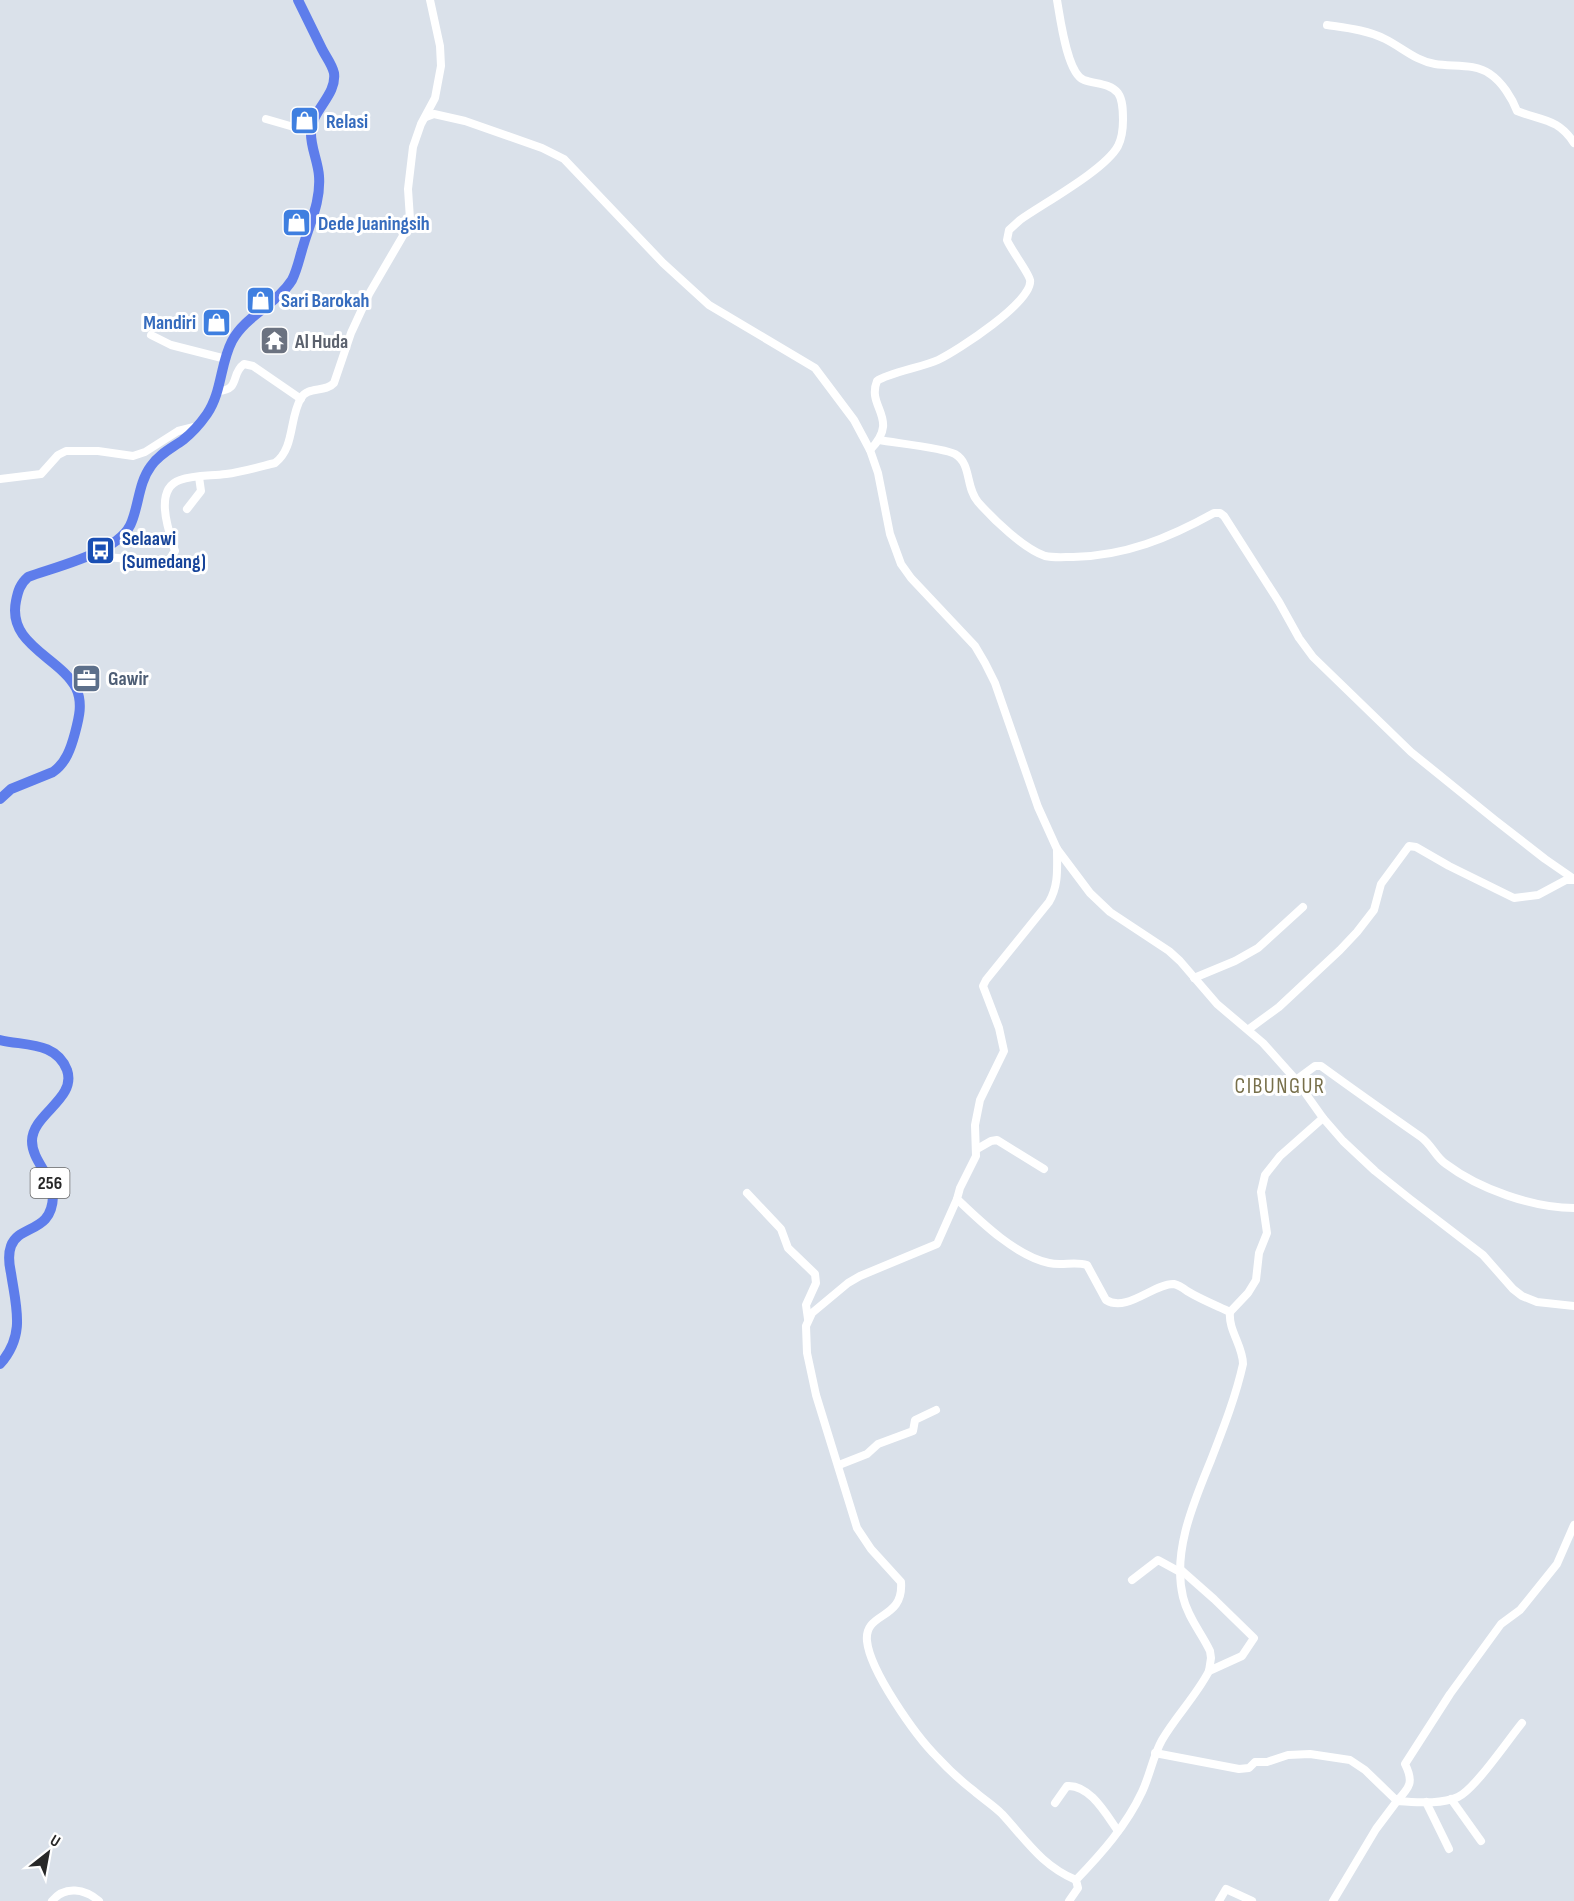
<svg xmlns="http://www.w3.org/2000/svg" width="1574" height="1901" viewBox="0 0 1574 1901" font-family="'Sofia Sans Condensed',sans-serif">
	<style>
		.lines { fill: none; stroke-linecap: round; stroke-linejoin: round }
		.minor { stroke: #fff; stroke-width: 8 }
		.major { stroke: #5e7deb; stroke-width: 10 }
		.labels { text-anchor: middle; stroke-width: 6; stroke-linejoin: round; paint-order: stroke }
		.shield { fill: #fff; stroke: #686868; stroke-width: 1.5 }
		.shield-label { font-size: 18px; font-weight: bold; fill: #282828 }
		.shop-label { font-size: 20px; font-weight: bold; fill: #366cbe; stroke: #fff; text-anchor: start }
		.worship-label { font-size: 20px; font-weight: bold; fill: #5b616d; stroke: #fff; text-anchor: start }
		.transit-label { font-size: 20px; font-weight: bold; fill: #164399; stroke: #fff; text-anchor: start }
		.service-label { font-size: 20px; font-weight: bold; fill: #4e5e75; stroke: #fff; text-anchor: start }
		.quarter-label { font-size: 22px; letter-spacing: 1.5px; fill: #776f4a; stroke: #fff }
	</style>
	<rect width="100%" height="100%" fill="#dae1ea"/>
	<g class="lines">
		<g class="minor">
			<path d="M1327,25c20,3 40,5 58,14 18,9 31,22 50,25 18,3 40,-1 55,10 12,8 22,24 27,37 25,10 41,7 57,32"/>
			<path d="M426,117l8,-3 31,7 77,27 22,11 99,104 46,42 106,63 39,52 16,30 8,23 12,61 11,30 10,14 64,68 10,17 10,20 43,124 19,42 33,44 20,19 59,39 11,10 37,43 46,39 33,37 27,38 20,23 32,30 35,28 73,56 30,34 9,7 15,6 37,4"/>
			<path d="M266,119l45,13"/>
			<path d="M151,335l20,10 55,14"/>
			<path d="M218,391c23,-1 12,-17 26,-27l9,2 48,33"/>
			<path d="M879,440c16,3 65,8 76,14 17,10 10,33 23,48 16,18 45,46 67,54 9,2 19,1 28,1 52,-1 96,-19 141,-44h6l4,3 55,86 20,36 14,19 98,95 84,68 50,39 29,20"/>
			<path d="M870,450c31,-32 -4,-42 7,-69 11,-8 46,-14 61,-21 19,-9 96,-59 92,-80 -1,-7 -19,-30 -23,-40l2,-10 11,-10c24,-17 85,-50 98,-74 4,-8 5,-18 5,-26 0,-9 0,-20 -5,-27 -8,-10 -23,-9 -34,-13 -17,-6 -24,-63 -27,-80"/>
			<path d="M0,479l41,-5 17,-19 8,-4h32l35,5 12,-4 33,-21 20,-5"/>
			<path d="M187,509l14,-18 -2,-14"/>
			<path d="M90,556c25,1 54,6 79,4l6,-9c-6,-19 -22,-62 5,-71 14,-5 31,-4 46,-6 16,-2 33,-7 49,-11 20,-15 14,-45 26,-65 7,-12 24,-5 33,-15l17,-50 18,-39 35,-60 6,-15 -2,-30 5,-42 8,-23 14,-26 6,-32 -1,-20 -10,-46"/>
			<path d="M1057,849c0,19 2,36 -8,53l-63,78 -3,6 16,42 5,23 -24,49 -5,25 1,31 -16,32 -3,11c24,23 59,57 92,64 13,3 26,-2 38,2l19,35c21,13 48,-17 68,-16 5,1 9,4 13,7 13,8 28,14 43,21"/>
			<path d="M1194,978l41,-17 23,-13 45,-41"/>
			<path d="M1249,1029l30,-22 61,-57 17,-18 17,-22 7,-26 28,-38 7,1 33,19 65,32 24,-3 28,-15h8"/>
			<path d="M1296,1080l19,-14h6c33,24 67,48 100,71 11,8 15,21 25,27 33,25 87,44 128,44"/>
			<path d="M977,1149l14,-8 6,-1 47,29"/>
			<path d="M747,1193l34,36 7,19 27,26 1,9 -10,22 2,14"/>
			<path d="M957,1199l-20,45 -77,32 -12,7 -36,30 -6,13 1,27 9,42 41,133 14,21 30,33c3,39 -37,29 -34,59 3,30 48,94 70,116 11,12 24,24 37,34 9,8 19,14 28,23 24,26 40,52 74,66"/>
			<path d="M839,1465l28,-11 11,-10 35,-13 2,-11 21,-10"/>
			<path d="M1180,1569l34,30 40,39 -12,18 -33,15"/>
			<path d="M1132,1580l26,-20 22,12"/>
			<path d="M1155,1753l84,16 10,-1 6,-6h12l21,-7 22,-1 40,6 15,10 32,31c13,-14 17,-19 8,-37l45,-70 51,-70 19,-14 37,-46 17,-39"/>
			<path d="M1451,1799l30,42"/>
			<path d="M1426,1802l23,47"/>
			<path d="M1055,1803l12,-17c23,-2 40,30 51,45"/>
			<path d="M52,1901c13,-16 33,-12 47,0"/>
			<path d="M1069,1901l9,-13 -2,-8c26,-27 50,-54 66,-88 8,-17 11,-36 20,-52 14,-24 34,-44 47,-69l2,-13 -1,-7c-9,-19 -22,-33 -27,-54 -11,-46 11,-95 28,-137 12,-31 25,-64 32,-96 0,-18 -15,-34 -13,-52l18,-19 8,-13 3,-27 8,-20 -6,-41 4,-17 15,-19 43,-38"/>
			<path d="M1219,1901l7,-12 26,12"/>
			<path d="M1333,1901l43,-72 21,-28c19,1 43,4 61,-4 17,-8 50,-57 64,-74"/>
		</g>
		<g class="major">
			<path d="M0,799l11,-10 42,-17c13,-9 18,-24 22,-39 4,-15 8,-30 1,-45 -16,-31 -69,-43 -60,-87 2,-10 4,-17 12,-24 29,-11 94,-25 104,-56 7,-18 7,-39 19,-55 8,-12 21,-18 32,-26 9,-7 17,-16 24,-26 15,-22 13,-50 25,-73 13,-25 45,-37 60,-61 5,-10 7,-20 10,-30 7,-26 19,-47 17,-74 -1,-15 -9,-30 -8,-45 1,-21 26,-36 23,-58 -2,-9 -8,-16 -12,-24 -8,-16 -16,-33 -24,-49"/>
			<path d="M0,1040c24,6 56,1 67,30 10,29 -35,44 -35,71 0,20 21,35 21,55 -1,38 -34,28 -42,50 -3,8 -2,18 0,27 5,34 15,62 -11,91"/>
		</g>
	</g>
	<defs>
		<symbol id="shop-square" viewBox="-11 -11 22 22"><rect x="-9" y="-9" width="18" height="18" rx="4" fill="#3f7fe0" stroke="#fff"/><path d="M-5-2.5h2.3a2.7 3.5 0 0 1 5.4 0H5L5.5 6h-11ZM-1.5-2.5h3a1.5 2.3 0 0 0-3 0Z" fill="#fff"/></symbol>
		<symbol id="temple-square" viewBox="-11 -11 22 22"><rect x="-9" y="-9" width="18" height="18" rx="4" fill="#6b7280" stroke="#fff"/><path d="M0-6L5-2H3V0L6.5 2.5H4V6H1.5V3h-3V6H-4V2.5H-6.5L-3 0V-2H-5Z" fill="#fff"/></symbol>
		<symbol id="bus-square" viewBox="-11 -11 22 22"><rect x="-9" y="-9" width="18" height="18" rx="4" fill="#1a4fb4" stroke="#fff"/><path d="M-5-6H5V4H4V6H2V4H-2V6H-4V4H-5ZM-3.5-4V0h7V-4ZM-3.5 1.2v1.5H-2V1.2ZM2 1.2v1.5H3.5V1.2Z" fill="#fff"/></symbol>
		<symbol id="office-square" viewBox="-11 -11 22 22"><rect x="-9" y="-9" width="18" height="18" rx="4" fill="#5c6f8a" stroke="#fff"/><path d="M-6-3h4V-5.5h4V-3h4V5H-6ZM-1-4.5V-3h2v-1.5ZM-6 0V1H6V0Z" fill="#fff"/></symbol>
	</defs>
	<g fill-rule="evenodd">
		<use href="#shop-square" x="288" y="104" width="33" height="33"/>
		<use href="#shop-square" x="280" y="206" width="33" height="33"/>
		<use href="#shop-square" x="244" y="284" width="33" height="33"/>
		<use href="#shop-square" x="200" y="306" width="33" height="33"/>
		<use href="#temple-square" x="258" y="324" width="33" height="33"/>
		<use href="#bus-square" x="84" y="534" width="33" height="33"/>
		<use href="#office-square" x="70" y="662" width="33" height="33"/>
	</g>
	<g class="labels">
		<rect class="shield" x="30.5" y="1168" width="39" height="30" rx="4.5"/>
		<g class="shield-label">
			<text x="50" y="1189">256</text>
		</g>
		<g class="shop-label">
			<text x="326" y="128">Relasi</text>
			<text x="318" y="230">Dede Juaningsih</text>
			<text x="281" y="307">Sari Barokah</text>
			<text x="196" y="329" text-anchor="end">Mandiri</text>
		</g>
		<g class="worship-label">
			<text x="295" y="348">Al Huda</text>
		</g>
		<g class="transit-label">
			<text x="122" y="545">Selaawi<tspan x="122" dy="23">(Sumedang)</tspan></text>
		</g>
		<g class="service-label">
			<text x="108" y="685">Gawir</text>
		</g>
		<g class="quarter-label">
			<text x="1280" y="1093">CIBUNGUR</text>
		</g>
	</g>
	<g transform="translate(48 1853) rotate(31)" stroke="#ffffff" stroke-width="4.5" paint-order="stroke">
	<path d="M0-4.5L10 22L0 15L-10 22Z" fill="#282828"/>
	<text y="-9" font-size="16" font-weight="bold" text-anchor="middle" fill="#282828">U</text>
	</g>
</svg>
